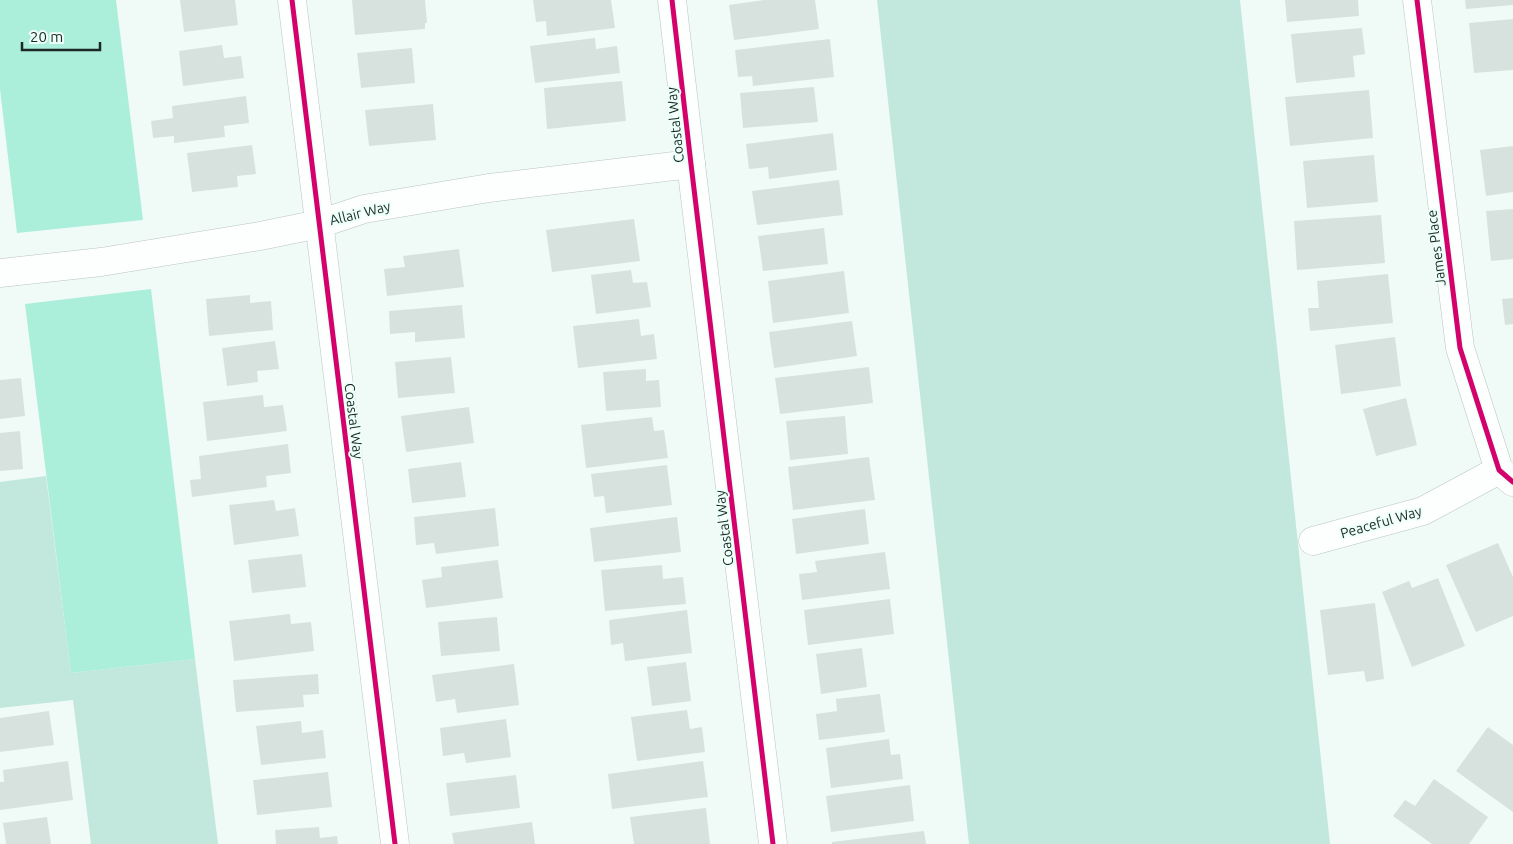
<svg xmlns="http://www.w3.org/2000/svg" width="1513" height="844" viewBox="0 0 1513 844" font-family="Ubuntu,sans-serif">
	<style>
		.green { fill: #c2e7dc }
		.water { fill: #abeeda }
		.building { fill: #d7e2de }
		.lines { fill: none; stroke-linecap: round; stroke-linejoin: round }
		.minor-casing { stroke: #bac5c1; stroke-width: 29 }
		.minor { stroke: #fdfefe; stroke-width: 28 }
		.cycleway-casing { stroke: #ecfff8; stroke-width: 8 }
		.cycleway { stroke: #d6006c; stroke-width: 5 }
		.labels { text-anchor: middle; stroke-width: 4; stroke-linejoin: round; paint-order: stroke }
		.street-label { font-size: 14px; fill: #1c2824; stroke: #ecfff8 }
	</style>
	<rect width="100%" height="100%" fill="#f0fbf7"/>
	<g class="green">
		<path d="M877,0h363l90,844h-361z"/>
		<path d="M46,476l25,197 124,-14 23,185h-127l-18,-144 -73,8v-226z"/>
	</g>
	<g class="water">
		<path d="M0,0h116l27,220 -126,13 -17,-144z"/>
		<path d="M151,289l44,370 -124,14 -46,-369z"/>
	</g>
	<g class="building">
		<path d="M180,0h55l3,25 -54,7z"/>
		<path d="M352,0h73l2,23h-2v6l-70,6z"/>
		<path d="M533,0h78l4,28 -68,8 -1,-15 -10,1z"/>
		<path d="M764,0h51l4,29 -85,11 -5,-35z"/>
		<path d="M1285,0h73l1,16 -72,6z"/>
		<path d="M1465,0h48v5l-47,4z"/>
		<path d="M1513,19v51l-39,3 -5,-50z"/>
		<path d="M1362,28l3,26 -12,2 2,21 -59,6 -5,-49z"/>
		<path d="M595,38l1,11 21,-3 3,27 -85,10 -5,-37z"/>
		<path d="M830,39l4,38 -81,9 -1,-10 -14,1 -3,-27z"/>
		<path d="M222,45l2,13 17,-2 3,22 -61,8 -4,-35z"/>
		<path d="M412,48l3,35 -54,5 -4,-35z"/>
		<path d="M622,81l4,40 -79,8 -3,-41z"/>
		<path d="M814,87l4,35 -75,6 -3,-35z"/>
		<path d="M1369,90l4,48 -83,8 -5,-49z"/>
		<path d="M246,96l3,27 -25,3 1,11 -51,6v-7l-21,2 -2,-17 22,-3 -1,-12z"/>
		<path d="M433,104l3,36 -67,6 -4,-36z"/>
		<path d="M833,133l4,37 -68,9 -1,-12 -19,2 -3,-25z"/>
		<path d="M252,145l4,29 -19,2 1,11 -46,5 -5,-39z"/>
		<path d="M1513,146v46l-27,4 -6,-46z"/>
		<path d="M1374,155l4,47 -71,6 -4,-47z"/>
		<path d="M839,180l4,35 -86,10 -5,-34z"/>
		<path d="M1513,209v50l-22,2 -5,-50z"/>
		<path d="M1381,215l4,48 -88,7 -3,-49z"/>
		<path d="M634,219l6,42 -88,11 -6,-42z"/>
		<path d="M824,228l4,36 -65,7 -5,-35z"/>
		<path d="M459,249l5,38 -77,9 -3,-27 21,-2 -2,-11z"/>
		<path d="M631,270l2,13 14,-1 4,25 -55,7 -5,-39z"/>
		<path d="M844,271l5,42 -76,10 -5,-42z"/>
		<path d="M1388,274l5,49 -83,8 -2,-23h11l-2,-27z"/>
		<path d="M250,295v8l21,-2 2,29 -64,6 -3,-37z"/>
		<path d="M1513,298v26l-8,1 -3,-26z"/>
		<path d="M462,305l3,33 -50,4v-10l-25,2 -1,-23z"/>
		<path d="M639,319l2,17 13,-2 3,25 -79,9 -5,-42z"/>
		<path d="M852,321l5,35 -83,12 -5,-36z"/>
		<path d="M1395,337l6,49 -60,8 -6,-49z"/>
		<path d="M275,341l4,28 -22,2 1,11 -31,4 -5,-38z"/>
		<path d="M451,357l4,36 -57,5 -3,-36z"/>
		<path d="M869,367l4,36 -93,11 -5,-36z"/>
		<path d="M646,369v12l13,-1 2,27 -55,4 -3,-39z"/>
		<path d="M21,378l4,38 -25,3v-39z"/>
		<path d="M263,395l1,12 19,-2 4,26 -80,10 -4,-39z"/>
		<path d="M1406,398l11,47 -41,11 -13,-47z"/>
		<path d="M469,407l5,36 -68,9 -5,-36z"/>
		<path d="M845,416l3,38 -58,6 -4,-39z"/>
		<path d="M652,417l2,14 10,-1 4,28 -82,10 -5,-43z"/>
		<path d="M20,431l3,38 -23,2v-38z"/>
		<path d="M288,444l3,29 -25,3 1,11 -75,10 -2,-17 11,-1 -2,-23z"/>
		<path d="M869,457l6,43 -82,10 -5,-43z"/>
		<path d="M461,462l5,35 -54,6 -4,-34z"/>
		<path d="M667,465l5,40 -66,8 -2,-17 -10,1 -3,-23z"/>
		<path d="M274,500l2,11 19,-3 4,28 -65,9 -5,-40z"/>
		<path d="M495,508l4,38 -63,8 -2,-11 -18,2 -2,-28z"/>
		<path d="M865,509l4,35 -73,10 -4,-35z"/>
		<path d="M677,517l4,35 -87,10 -4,-34z"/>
		<path d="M1498,543l15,34v39l-37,16 -30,-67z"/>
		<path d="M885,552l5,37 -88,11 -3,-26 18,-2 -2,-11z"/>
		<path d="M302,554l4,33 -54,6 -4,-33z"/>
		<path d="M498,560l5,38 -77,10 -4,-28 20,-3 -1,-10z"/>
		<path d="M662,565l1,14 20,-2 3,27 -81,7 -4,-41z"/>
		<path d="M1438,578l27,68 -53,21 -30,-75 27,-11 3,7z"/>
		<path d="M890,599l4,35 -86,11 -4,-35z"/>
		<path d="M1375,603l9,76 -18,3 -2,-11 -36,4 -8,-65z"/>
		<path d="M687,610l5,43 -67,8 -2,-18 -12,2 -2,-25z"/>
		<path d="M290,614l1,10 20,-2 3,29 -80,10 -5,-40z"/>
		<path d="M497,617l3,34 -59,5 -3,-34z"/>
		<path d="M862,648l5,39 -46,7 -5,-40z"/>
		<path d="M686,662l5,39 -39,5 -5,-39z"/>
		<path d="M514,664l5,41 -62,8 -2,-14 -19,3 -4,-27z"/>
		<path d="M318,674l1,20 -16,1 1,12 -68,5 -3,-32z"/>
		<path d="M880,694l5,38 -66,8 -3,-26 21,-3 -1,-12z"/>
		<path d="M687,710l3,19 12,-2 3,25 -68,9 -6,-44z"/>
		<path d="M49,711l5,34 -54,7v-34z"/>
		<path d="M506,719l5,38 -45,6 -2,-10 -21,3 -3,-28z"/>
		<path d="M301,721l1,12 21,-3 3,28 -65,7 -5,-39z"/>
		<path d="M1488,727l25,18v67l-57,-41z"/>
		<path d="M889,739l2,16 9,-1 3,25 -72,9 -5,-40z"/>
		<path d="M68,761l5,39 -73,10v-28h4l-1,-12z"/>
		<path d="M703,761l5,36 -96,12 -4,-35z"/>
		<path d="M328,772l4,35 -75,8 -4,-35z"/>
		<path d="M516,775l4,33 -70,8 -4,-33z"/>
		<path d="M1434,779l54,38 -19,27h-37l-39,-28 12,-16 10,6z"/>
		<path d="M910,785l4,36 -83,11 -5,-36z"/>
		<path d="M706,808l4,36h-76l-4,-27z"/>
		<path d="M47,817l4,27h-45l-3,-21z"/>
		<path d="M532,822l3,22h-81l-2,-11z"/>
		<path d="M319,827l1,11 17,-2 1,8h-62l-1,-14z"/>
		<path d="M924,831l2,13h-94v-2z"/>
	</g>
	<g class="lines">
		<defs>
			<g id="minor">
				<path d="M292,0l103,844"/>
				<path d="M672,0l19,164 82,680"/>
				<path d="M1417,0l43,348 39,122 14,12"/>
				<path d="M0,273l101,-11 159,-26 59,-12 45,-15 125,-21 202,-24"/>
				<path d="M1313,541l110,-30 76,-41"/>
			</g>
		</defs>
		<use href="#minor" class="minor-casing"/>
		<use href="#minor" class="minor"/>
		<defs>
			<g id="cycleway">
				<path d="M292,0l103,844"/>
				<path d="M672,0l19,164 82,680"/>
				<path d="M1417,0l43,348 39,122 14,12"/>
			</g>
		</defs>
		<use href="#cycleway" class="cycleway-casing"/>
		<use href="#cycleway" class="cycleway"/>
	</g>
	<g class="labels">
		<g class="street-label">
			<text transform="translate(675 125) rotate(-96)" y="5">Coastal Way</text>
			<text transform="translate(360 213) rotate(-14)" y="5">Allair Way</text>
			<text transform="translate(1436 248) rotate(-97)" y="5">James Place</text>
			<text transform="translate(354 421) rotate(83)" y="5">Coastal Way</text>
			<text transform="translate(1381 522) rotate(-16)" y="5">Peaceful Way</text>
			<text transform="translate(724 528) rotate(-97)" y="5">Coastal Way</text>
		</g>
	</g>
	<path d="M22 42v8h78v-8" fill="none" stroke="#1c2824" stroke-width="2.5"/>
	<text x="30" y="42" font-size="15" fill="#1c2824" stroke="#ecfff8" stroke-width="4" paint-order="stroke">20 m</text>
</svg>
